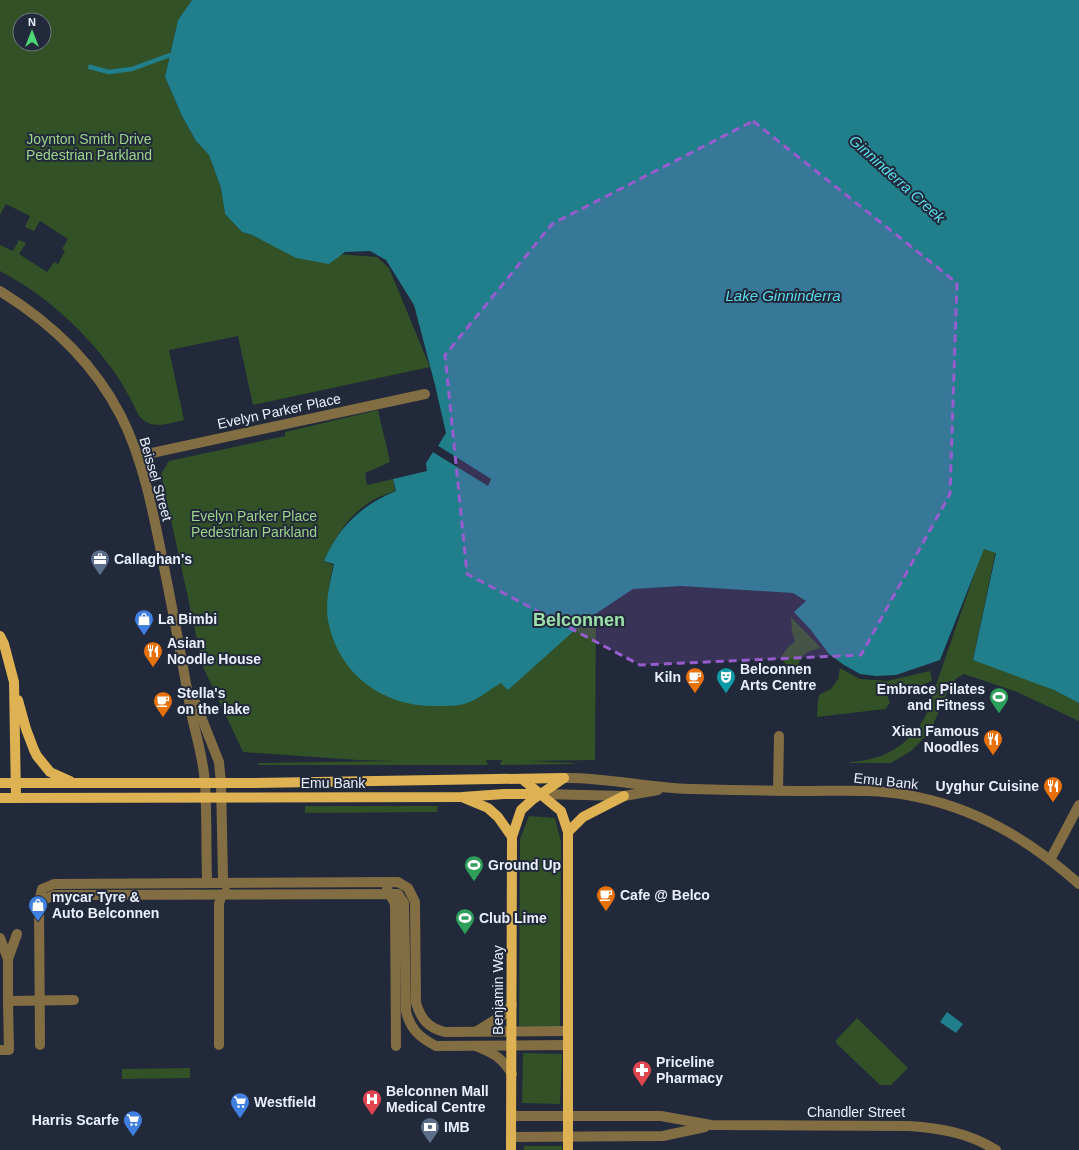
<svg xmlns="http://www.w3.org/2000/svg" width="1079" height="1150" viewBox="0 0 1079 1150" font-family="Arial,sans-serif">
	<style>
		.green { fill: #325126; fill-rule: evenodd }
		.water { fill: #207f8b }
		.pier { fill: #21293a }
		.lines { fill: none; stroke-linecap: round; stroke-linejoin: round }
		.stream { stroke: #207f8b; stroke-width: 4.5 }
		.minor { stroke: #836e43; stroke-width: 10 }
		.major { stroke: #deb152; stroke-width: 10 }
		.marked { fill: #975dce; fill-opacity: 0.2; stroke: #975dce; stroke-width: 3; stroke-dasharray: 8 5; stroke-linejoin: round }
		.labels { text-anchor: middle; stroke-width: 4; stroke-linejoin: round; paint-order: stroke }
		.park-label { font-size: 14px; fill: #9dd48a; stroke: #21293a }
		.street-label { font-size: 14px; fill: #eaf0fb; stroke: #21293a }
		.poi-label { font-size: 14px; font-weight: bold; fill: #eaf0fb; stroke: #21293a; text-anchor: start }
		.water-label { font-size: 15px; font-style: italic; fill: #59dcec; stroke: #21293a }
		.district-label { font-size: 18px; font-weight: bold; fill: #9de0ab; stroke: #21293a }
	</style>
	<rect width="100%" height="100%" fill="#21293a"/>
	<g class="green">
		<path d="M0,0h192l-14,20 -13,57 17,39 14,25 13,14 12,33 4,26 17,18 10,3 10,5 75,14 40,3 12,11 41,99 -177,38 -15,-69 -69,14 15,70c-14,3 -31,10 -43,-2 -4,-4 -7,-13 -10,-18 -6,-11 -12,-22 -19,-31 -29,-40 -68,-75 -112,-98v-26l13,6 6,-11 7,3 -7,11 28,18 7,-10 4,2 7,-13 -3,-2 6,-10 -28,-18 -6,10 -9,-4 5,-11 -24,-12 -6,11zM20,20h24v24h-24z"/>
		<path d="M378,410l12,52 -25,11 2,12 26,-6 2,12c-6,2 -14,5 -20,8 -25,14 -39,36 -51,62l9,4c-4,18 -5,34 -4,52l242,14 25,-18 -1,147 -66,1 45,2 -1,1 -73,1 2,-5h-16l2,5h-230v-2l137,-2 -37,-1 -115,-8 -40,-85 -42,-193 8,-13 116,-25v-4z"/>
		<path d="M984,546l12,4 -23,109 53,18 53,25v19l-62,-29 -53,-18 -7,4 -6,6 -19,43 -9,12 -12,12 -20,12h-41v-1c39,-2 65,-21 81,-57h-2z"/>
		<path d="M791,617l30,31c-23,5 -17,10 -29,26l-11,-17 8,-11 6,-4 -3,-10z"/>
		<path d="M840,668l20,11 27,2 43,-10 2,10 -27,10 -18,3 3,9 -5,6 -68,8 1,-18 2,-5 11,-5 7,-10z"/>
		<path d="M305,806h133l-1,6 -132,1z"/>
		<path d="M529,816l26,2 6,24 -1,185 -41,-1 1,-187z"/>
		<path d="M857,1018l51,50 -17,17h-11l-44,-42v-3z"/>
		<path d="M523,1053l39,1 -2,50 -38,-1z"/>
		<path d="M190,1068v10l-68,1v-10z"/>
		<rect x="524" y="1146" width="38" height="4"/>
	</g>
	<g class="water">
		<path d="M192,0h887v703l-25,-13 -81,-30 23,-107 -12,-4 -44,111 -44,15 -20,1 -16,-2 -16,-9 -15,-11 -19,-25 -16,-17 12,-11 -13,-8 -112,-7 -48,3 -48,32 -77,69 -7,-7c-11,6 -22,16 -34,20 -8,3 -19,3 -28,3 -52,2 -98,-28 -110,-81 -5,-20 1,-42 5,-61l-10,-3c14,-34 39,-57 72,-70l-3,-12 34,-8 -1,-8 7,-11 55,33 3,-6 -53,-33 8,-13 -11,-48 -21,-80 -28,-45 -16,-9 -25,1 -16,12 -33,-6 -44,-23 -10,-3 -17,-18 -4,-26 -12,-33 -13,-14 -14,-25 -17,-39 13,-57z"/>
		<path d="M947,1012l16,12 -7,9 -16,-11z"/>
	</g>
	<path class="pier" d="M438,446l53,33 -3,7 -55,-34 1,-2 53,33 2,-3 -52,-32z"/>
	<g class="lines">
		<path class="stream" d="M90,67l19,5 23,-3 38,-14"/>
		<g class="minor">
			<path d="M0,291c50,31 94,72 121,125 25,49 35,112 46,166 9,45 17,90 25,135 5,22 12,45 13,67 2,32 1,63 2,95"/>
			<path d="M138,456l287,-62"/>
			<path d="M194,699l25,63 2,21 2,96"/>
			<path d="M564,778c42,-1 84,10 126,11 40,1 79,2 118,2 33,0 67,-2 99,4 68,12 121,44 172,89"/>
			<path d="M778,791l1,-55"/>
			<path d="M542,794l82,2 34,-6"/>
			<path d="M1050,860l29,-55"/>
			<path d="M387,889l8,15 1,142"/>
			<path d="M39,902l15,-7 344,-1 6,9 2,108c4,18 14,27 30,35l132,-1"/>
			<path d="M17,934l-9,25v42l66,-1"/>
			<path d="M0,938l8,21"/>
			<path d="M477,1031l26,-16 9,-10"/>
			<path d="M40,1045l-1,-143 3,-13 12,-5 344,-2 10,6 7,14 1,101c5,16 12,25 29,29l123,-1"/>
			<path d="M219,1045v-141l2,-7 5,-5"/>
			<path d="M478,1047c17,7 24,11 34,27"/>
			<path d="M0,1050h9l-1,-49"/>
			<path d="M511,1116h150l50,9 198,1c31,2 60,7 87,24"/>
			<path d="M511,1137l152,-1 42,-9"/>
		</g>
		<g class="major">
			<path d="M0,636l4,8 10,38 2,116"/>
			<path d="M18,700l8,29 8,21 3,6 13,16 20,9"/>
			<path d="M522,779l39,32 7,21v318"/>
			<path d="M0,783h255l309,-5"/>
			<path d="M0,798l462,-1 42,-3h38"/>
			<path d="M464,798l24,10 10,9 14,20"/>
			<path d="M568,832l15,-15 41,-21"/>
			<path d="M511,1150l1,-313 9,-27 11,-10 32,-22"/>
		</g>
	</g>
	<path class="marked" d="M753,121l204,162 -7,211 -89,161 -221,10 -173,-91 -22,-219 107,-131z"/>
	<defs>
		<symbol id="office-pin" viewBox="-11 -11 22 30"><path d="M0 17L-7.5 6A9.5 9.5 0 1 1 7.5 6Z" fill="#5c6f8a" stroke="#21293a"/><path d="M-6-3h4V-5.5h4V-3h4V5H-6ZM-1-4.5V-3h2v-1.5ZM-6 0V1H6V0Z" fill="#fff"/></symbol>
		<symbol id="shop-pin" viewBox="-11 -11 22 30"><path d="M0 17L-7.5 6A9.5 9.5 0 1 1 7.5 6Z" fill="#3f7fe0" stroke="#21293a"/><path d="M-5-2.5h2.3a2.7 3.5 0 0 1 5.4 0H5L5.5 6h-11ZM-1.5-2.5h3a1.5 2.3 0 0 0-3 0Z" fill="#fff"/></symbol>
		<symbol id="restaurant-pin" viewBox="-11 -11 22 30"><path d="M0 17L-7.5 6A9.5 9.5 0 1 1 7.5 6Z" fill="#e8710a" stroke="#21293a"/><path d="M-5-6h1v4h1v-4h1v4h1v-4h1v5L-1.5 .5V6h-2V.5L-5-1ZM5-6V6H3V1.5H1.5Q1.5-4 5-6Z" fill="#fff"/></symbol>
		<symbol id="cafe-pin" viewBox="-11 -11 22 30"><path d="M0 17L-7.5 6A9.5 9.5 0 1 1 7.5 6Z" fill="#e8710a" stroke="#21293a"/><path d="M-5.5-4.5H6V0H3Q3 3.5 0 3.5H-2.5Q-5.5 3.5-5.5 0ZM3-3.2v2h1.7v-2ZM-6 4.5H4V6H-6Z" fill="#fff"/></symbol>
		<symbol id="theatre-pin" viewBox="-11 -11 22 30"><path d="M0 17L-7.5 6A9.5 9.5 0 1 1 7.5 6Z" fill="#0f9aa8" stroke="#21293a"/><path d="M-5-5.5Q0-4 5-5.5V0Q5 5 0 6Q-5 5-5 0ZM-3.3-2.5H-1v1.5H-3.3ZM1-2.5H3.3v1.5H1ZM-2.8 1Q0 5.5 2.8 1Z" fill="#fff"/></symbol>
		<symbol id="stadium-pin" viewBox="-11 -11 22 30"><path d="M0 17L-7.5 6A9.5 9.5 0 1 1 7.5 6Z" fill="#2e9e5b" stroke="#21293a"/><path d="M0-5a6.5 5 0 1 0 0 10a6.5 5 0 1 0 0-10ZM-3.5-1.8h7v3.6h-7Z" fill="#fff"/></symbol>
		<symbol id="pharmacy-pin" viewBox="-11 -11 22 30"><path d="M0 17L-7.5 6A9.5 9.5 0 1 1 7.5 6Z" fill="#e0444e" stroke="#21293a"/><path d="M-2-6h4v4h4v4h-4v4h-4v-4h-4v-4h4Z" fill="#fff"/></symbol>
		<symbol id="hospital-pin" viewBox="-11 -11 22 30"><path d="M0 17L-7.5 6A9.5 9.5 0 1 1 7.5 6Z" fill="#e0444e" stroke="#21293a"/><path d="M-5-5h3v3.5h4V-5h3V5h-3V1.5h-4V5h-3Z" fill="#fff"/></symbol>
		<symbol id="supermarket-pin" viewBox="-11 -11 22 30"><path d="M0 17L-7.5 6A9.5 9.5 0 1 1 7.5 6Z" fill="#3f7fe0" stroke="#21293a"/><path d="M-6-5.5h2.5l.6 2H6L4.5 2H-2.5L-4.4-4H-6ZM-1.5 3.2a1.3 1.3 0 1 0 .1 0ZM3 3.2a1.3 1.3 0 1 0 .1 0Z" fill="#fff"/></symbol>
		<symbol id="bank-pin" viewBox="-11 -11 22 30"><path d="M0 17L-7.5 6A9.5 9.5 0 1 1 7.5 6Z" fill="#5c6f8a" stroke="#21293a"/><path d="M-6-4H6V4H-6ZM0-2.3a2.3 2.3 0 1 0 0 4.6a2.3 2.3 0 1 0 0-4.6Z" fill="#fff"/></symbol>
	</defs>
	<g fill-rule="evenodd">
		<use href="#office-pin" x="89" y="548" width="22" height="30"/>
		<use href="#shop-pin" x="133" y="608" width="22" height="30"/>
		<use href="#restaurant-pin" x="142" y="640" width="22" height="30"/>
		<use href="#cafe-pin" x="684" y="666" width="22" height="30"/>
		<use href="#theatre-pin" x="715" y="666" width="22" height="30"/>
		<use href="#stadium-pin" x="988" y="686" width="22" height="30"/>
		<use href="#cafe-pin" x="152" y="690" width="22" height="30"/>
		<use href="#restaurant-pin" x="982" y="728" width="22" height="30"/>
		<use href="#restaurant-pin" x="1042" y="775" width="22" height="30"/>
		<use href="#stadium-pin" x="463" y="854" width="22" height="30"/>
		<use href="#cafe-pin" x="595" y="884" width="22" height="30"/>
		<use href="#shop-pin" x="27" y="894" width="22" height="30"/>
		<use href="#stadium-pin" x="454" y="907" width="22" height="30"/>
		<use href="#pharmacy-pin" x="631" y="1059" width="22" height="30"/>
		<use href="#hospital-pin" x="361" y="1088" width="22" height="30"/>
		<use href="#supermarket-pin" x="229" y="1091" width="22" height="30"/>
		<use href="#supermarket-pin" x="122" y="1109" width="22" height="30"/>
		<use href="#bank-pin" x="419" y="1116" width="22" height="30"/>
	</g>
	<g class="labels">
		<g class="park-label">
			<text x="89" y="144">Joynton Smith Drive<tspan x="89" dy="16">Pedestrian Parkland</tspan></text>
			<text x="254" y="521">Evelyn Parker Place<tspan x="254" dy="16">Pedestrian Parkland</tspan></text>
		</g>
		<g class="street-label">
			<text transform="translate(279 411) rotate(-12)" y="5">Evelyn Parker Place</text>
			<text transform="translate(156 479) rotate(74)" y="5">Beissel Street</text>
			<text transform="translate(886 781) rotate(6)" y="5">Emu Bank</text>
			<text x="333" y="788">Emu Bank</text>
			<text transform="translate(498 990) rotate(-90)" y="5">Benjamin Way</text>
			<text x="856" y="1117">Chandler Street</text>
		</g>
		<g class="poi-label">
			<text x="114" y="564">Callaghan's</text>
			<text x="158" y="624">La Bimbi</text>
			<text x="167" y="648">Asian<tspan x="167" dy="16">Noodle House</tspan></text>
			<text x="740" y="674">Belconnen<tspan x="740" dy="16">Arts Centre</tspan></text>
			<text x="681" y="682" text-anchor="end">Kiln</text>
			<text x="985" y="694" text-anchor="end">Embrace Pilates<tspan x="985" dy="16">and Fitness</tspan></text>
			<text x="177" y="698">Stella's<tspan x="177" dy="16">on the lake</tspan></text>
			<text x="979" y="736" text-anchor="end">Xian Famous<tspan x="979" dy="16">Noodles</tspan></text>
			<text x="1039" y="791" text-anchor="end">Uyghur Cuisine</text>
			<text x="488" y="870">Ground Up</text>
			<text x="620" y="900">Cafe @ Belco</text>
			<text x="52" y="902">mycar Tyre &amp;<tspan x="52" dy="16">Auto Belconnen</tspan></text>
			<text x="479" y="923">Club Lime</text>
			<text x="656" y="1067">Priceline<tspan x="656" dy="16">Pharmacy</tspan></text>
			<text x="386" y="1096">Belconnen Mall<tspan x="386" dy="16">Medical Centre</tspan></text>
			<text x="254" y="1107">Westfield</text>
			<text x="119" y="1125" text-anchor="end">Harris Scarfe</text>
			<text x="444" y="1132">IMB</text>
		</g>
		<g class="water-label">
			<text transform="translate(897 179) rotate(42)" y="5">Ginninderra Creek</text>
			<text x="783" y="301">Lake Ginninderra</text>
		</g>
		<g class="district-label">
			<text x="579" y="626">Belconnen</text>
		</g>
	</g>
	<g transform="translate(32 32)"><circle r="19" fill="#21293a" stroke="#717987"/>
	<path d="M0-3L7 15L0 10L-7 15Z" fill="#4bd677"/>
	<text y="-6" font-size="11" font-weight="bold" text-anchor="middle" fill="#eaf0fb">N</text>
	</g>
</svg>
